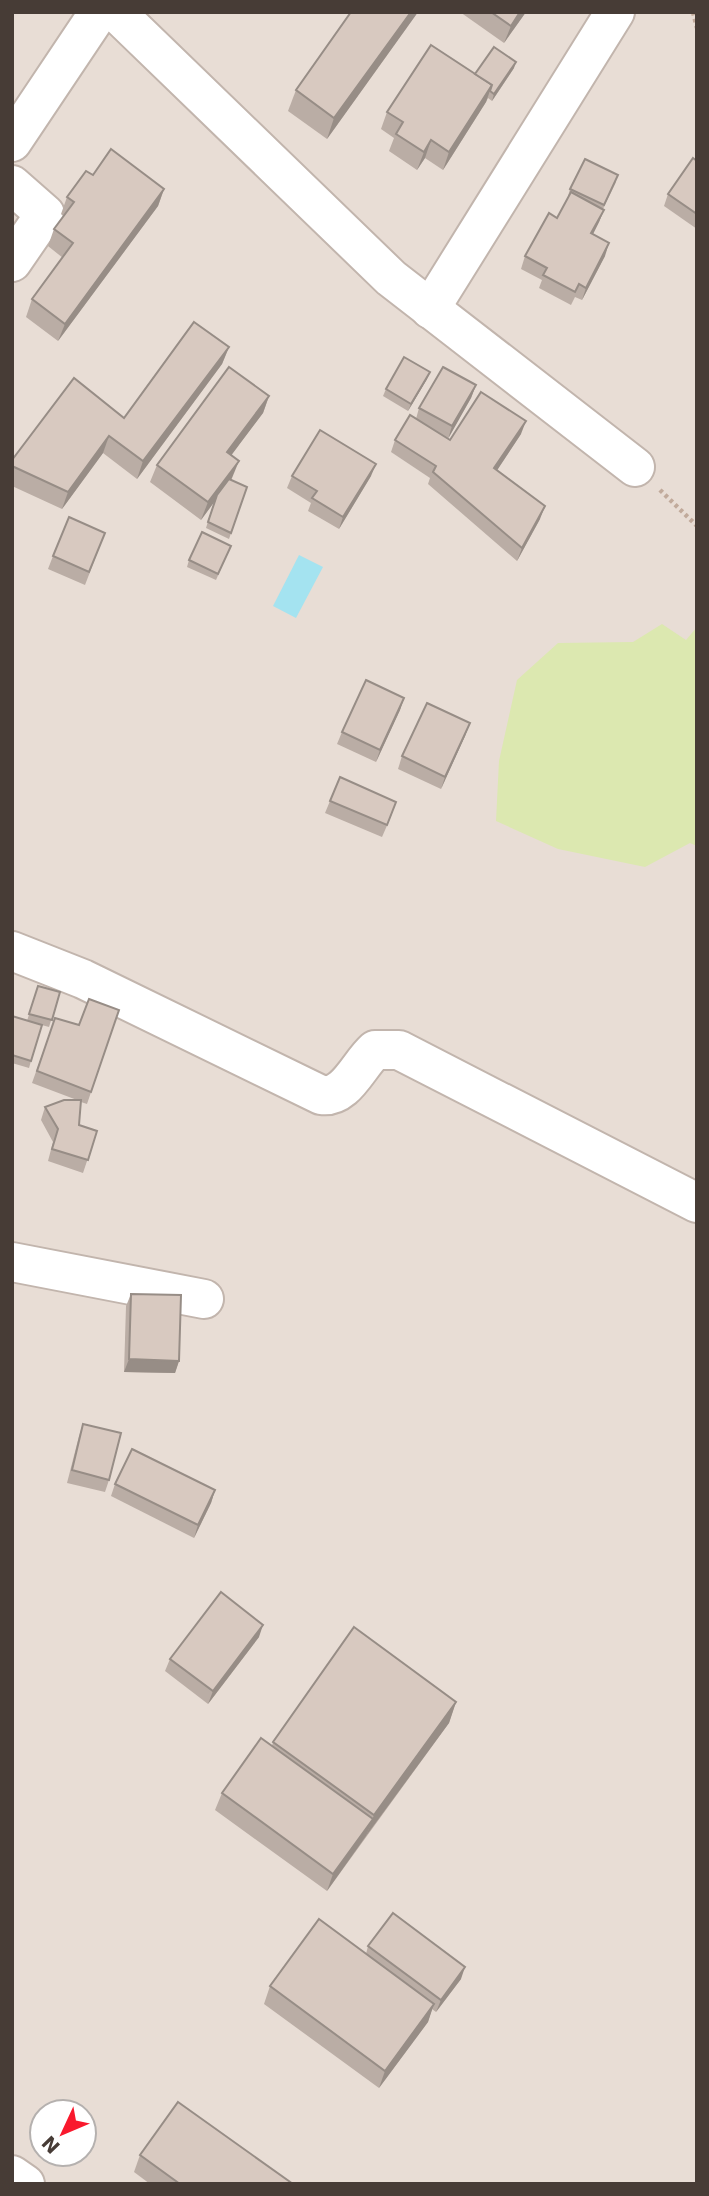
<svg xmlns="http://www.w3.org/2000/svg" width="709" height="2196" viewBox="0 0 709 2196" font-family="'DejaVu Sans',sans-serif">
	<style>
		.residential { fill: #e8ddd5; fill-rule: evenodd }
		.green { fill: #dce8b0 }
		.water { fill: #a4e3f0 }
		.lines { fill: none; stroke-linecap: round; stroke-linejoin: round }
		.minor-casing { stroke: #c2b5ad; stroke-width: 42 }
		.path { stroke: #c1aa9b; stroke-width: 4.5; stroke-dasharray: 3.5 3.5; stroke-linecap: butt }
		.minor { stroke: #fff; stroke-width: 38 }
		.wall { fill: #baada5 }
		.shaded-wall { fill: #978d86 }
		.building { fill: #d8c9c0; stroke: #978d86; stroke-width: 2 }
	</style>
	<rect width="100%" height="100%" fill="#f4ede7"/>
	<path class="residential" d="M12,12h685v2172h-685zM42,2112h42v42h-42z"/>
	<path class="green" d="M662,624l24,16 11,-13v219l-7,-3 -45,24 -87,-18 -62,-28 3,-60 18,-81 41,-37 75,-1z"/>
	<path class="water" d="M299,555l24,12 -27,51 -23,-12z"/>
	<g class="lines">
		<defs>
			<g id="minor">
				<path d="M116,12l275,266 244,189"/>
				<path d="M12,142l87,-130"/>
				<path d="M12,185l33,29 -33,48"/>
				<path d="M430,309l185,-297"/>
				<path d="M12,951l71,28 238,116c25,4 37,-30 54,-45h24l298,153"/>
				<path d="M12,1262l192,37"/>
				<path d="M12,2175l13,9"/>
			</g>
		</defs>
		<use href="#minor" class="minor-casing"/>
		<g class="path">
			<path d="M693,12l4,16"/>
			<path d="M660,490l37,36"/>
		</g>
		<use href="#minor" class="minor"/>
	</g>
	<g class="wall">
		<path d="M418,12l-91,127 -39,-28 8,-21z"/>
		<path d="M460,12h66l-22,31z"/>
		<path d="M514,68l-22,33 -4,-3 -2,4 -43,68 -18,-12 -8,12 -28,-19 5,-13 -13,-9 6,-17 88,-38z"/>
		<path d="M697,161v68l-33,-23 4,-12z"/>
		<path d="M93,175l71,14 -6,17 -100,135 -32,-24 6,-18 31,-41 -15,-12 6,-17 9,-13 -2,-2 6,-17z"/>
		<path d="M616,182l-13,27 1,1 -5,12 -6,12 12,22 -23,44 -7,-3 -4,8 -32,-17 3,-8 -21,-11 4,-13 32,-38 12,-22h-1l2,-7z"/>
		<path d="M229,347l-7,17 -85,115 -34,-26 -41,56 -50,-23v-26l112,-42z"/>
		<path d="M427,379l-19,32 -25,-15 3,-7z"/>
		<path d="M476,385l-5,13 -23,40 2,2 71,-6 -24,36 43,49 -23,42 -89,-77 2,-6 -39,-26 4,-12 21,-21 3,-11z"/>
		<path d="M269,396l-6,17 -32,42 1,23 -2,2 17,7 -18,52 -23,-11 8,-26 -13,18 -51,-38 7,-17z"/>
		<path d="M292,476h79l-32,53 -31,-18 3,-8 -24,-15z"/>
		<path d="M105,533l-20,52 -37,-16 5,-13z"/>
		<path d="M231,546l-15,34 -29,-13 2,-7z"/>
		<path d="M404,698l-4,12 -24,52 -39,-18 5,-12z"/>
		<path d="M470,723l-5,13 -24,53 -43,-20 4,-13z"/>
		<path d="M330,801l62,13 -10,23 -57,-24z"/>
		<path d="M38,986l22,6 -11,35 -22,-6z"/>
		<path d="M119,1010l-32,94 -6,-2 -2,23 18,6 -14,42 -35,-12 5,-19 -12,-22 4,-13 32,-7 -45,-17 23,-65 24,7z"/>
		<path d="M12,1016l19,45 -2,7 -17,-5z"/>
		<path d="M131,1294l48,67 -4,12 -51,-1 2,-66z"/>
		<path d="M83,1424l26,56 -4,12 -38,-9 12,-47z"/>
		<path d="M115,1484l100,6 -4,13 -17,35 -83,-42z"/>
		<path d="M259,1637l-51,67 -43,-33 5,-12z"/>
		<path d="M456,1702l-7,21 -122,168 -112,-81 7,-17 50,-47 1,-4z"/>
		<path d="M368,1946l93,33 -25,33 -4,-3 -4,13 -49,66 -115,-84 6,-18 96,-32z"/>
		<path d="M140,2155l153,29h-143l-16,-12z"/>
	</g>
	<g class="shaded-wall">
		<path d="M411,12h7l-91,127 7,-21z"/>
		<path d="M520,12h6l-22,31 7,-17z"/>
		<path d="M516,62l-2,6 -22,33 2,-7z"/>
		<path d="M492,85l-6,17 -43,68 6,-18z"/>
		<path d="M431,140l-6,18 -8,12 7,-18z"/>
		<path d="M164,189l-6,17 -100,135 7,-17z"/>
		<path d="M604,210l-5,12 -12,24 4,-13z"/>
		<path d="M609,243l-4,13 -23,44 4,-12z"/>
		<path d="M229,347l-7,17 -85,115 6,-18z"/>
		<path d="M430,372l-3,7 -19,32 3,-7z"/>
		<path d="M476,385l-5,13 -23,41 4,-13z"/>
		<path d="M269,396l-6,17 -42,56 6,-17z"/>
		<path d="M526,421l-5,13 -31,47 4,-13z"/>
		<path d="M109,436l-6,17 -41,56 6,-17z"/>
		<path d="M239,461l-7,17 -31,42 7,-18z"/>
		<path d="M376,464l-5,12 -32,53 4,-12z"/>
		<path d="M545,506l-5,13 -23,42 5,-13z"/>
		<path d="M404,698l-4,12 -24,52 4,-12z"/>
		<path d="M470,723l-5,13 -24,53 4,-12z"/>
		<path d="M129,1359l50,2 -4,12 -51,-1z"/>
		<path d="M215,1490l-4,13 -17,35 4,-13z"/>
		<path d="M263,1625l-4,12 -51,67 5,-13z"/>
		<path d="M456,1702l-7,21 -83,113 8,-21z"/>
		<path d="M373,1819l-7,17 -39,55 6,-17z"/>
		<path d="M465,1967l-4,12 -25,33 5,-12z"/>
		<path d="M434,2004l-6,18 -49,66 6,-17z"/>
	</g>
	<g class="building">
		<path d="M351,12h60l-77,106 -38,-28z"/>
		<path d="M491,12h29l-9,14z"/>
		<path d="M431,45l61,40 -43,67 -18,-12 -7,12 -28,-18 7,-12 -16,-10z"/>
		<path d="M494,47l22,15 -22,32 -4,-3 2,-6 -17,-11z"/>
		<path d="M111,149l53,40 -99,135 -33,-25 41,-56 -19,-14 20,-27 -7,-5 19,-26 7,4z"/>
		<path d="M693,158l4,3v53l-29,-20z"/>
		<path d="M585,159l33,16 -14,30 -34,-16z"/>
		<path d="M571,192l33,18 -13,23 18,10 -23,45 -7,-4 -4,8 -32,-17 4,-7 -22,-12 24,-43 8,5z"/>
		<path d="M194,322l35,25 -86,114 -34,-25 -41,56 -56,-26v-6l62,-82 50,40z"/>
		<path d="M404,357l26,15 -19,32 -25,-15z"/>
		<path d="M229,367l40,29 -42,56 12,9 -31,41 -51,-37z"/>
		<path d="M443,367l33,18 -24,41 -33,-18z"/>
		<path d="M481,392l45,29 -32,47 51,38 -23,42 -89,-76 3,-6 -41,-26 15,-25 40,25z"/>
		<path d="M320,430l56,34 -33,53 -31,-19 5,-7 -25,-15z"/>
		<path d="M229,479l18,8 -16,46 -23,-11 9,-27z"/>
		<path d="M69,517l36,16 -16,39 -36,-16z"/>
		<path d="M202,532l29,14 -13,28 -29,-14z"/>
		<path d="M366,680l38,18 -24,52 -38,-18z"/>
		<path d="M427,703l43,20 -25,54 -43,-21z"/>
		<path d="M340,777l56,25 -9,23 -57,-24z"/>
		<path d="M38,986l22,6 -8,28 -23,-6z"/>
		<path d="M89,999l30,11 -28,82 -54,-21 18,-53 24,7z"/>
		<path d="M12,1016l30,9 -11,36 -19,-6z"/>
		<path d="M64,1100h17l-2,25 18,6 -9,29 -36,-11 6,-20 -13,-22z"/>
		<path d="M131,1294l50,1 -2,66 -50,-2z"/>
		<path d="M83,1424l38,9 -12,47 -37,-10z"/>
		<path d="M132,1449l83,41 -17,35 -83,-41z"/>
		<path d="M221,1592l42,33 -50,66 -43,-32z"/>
		<path d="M354,1627l102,75 -82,113 -101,-73z"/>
		<path d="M261,1738l112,81 -40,55 -111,-81z"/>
		<path d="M393,1913l72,54 -24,33 -73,-54z"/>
		<path d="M319,1919l115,85 -49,67 -115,-85z"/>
		<path d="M178,2102l115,82h-113l-40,-29z"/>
	</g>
	<rect width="709" height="2196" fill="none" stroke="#473c36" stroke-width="28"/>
	<g transform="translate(63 2133) rotate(226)"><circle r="33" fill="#ffffff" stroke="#b5b1af" stroke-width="2"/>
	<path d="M0-5L12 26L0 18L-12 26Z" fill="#f9192d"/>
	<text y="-10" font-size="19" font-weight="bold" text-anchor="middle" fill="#473c36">N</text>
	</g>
</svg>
